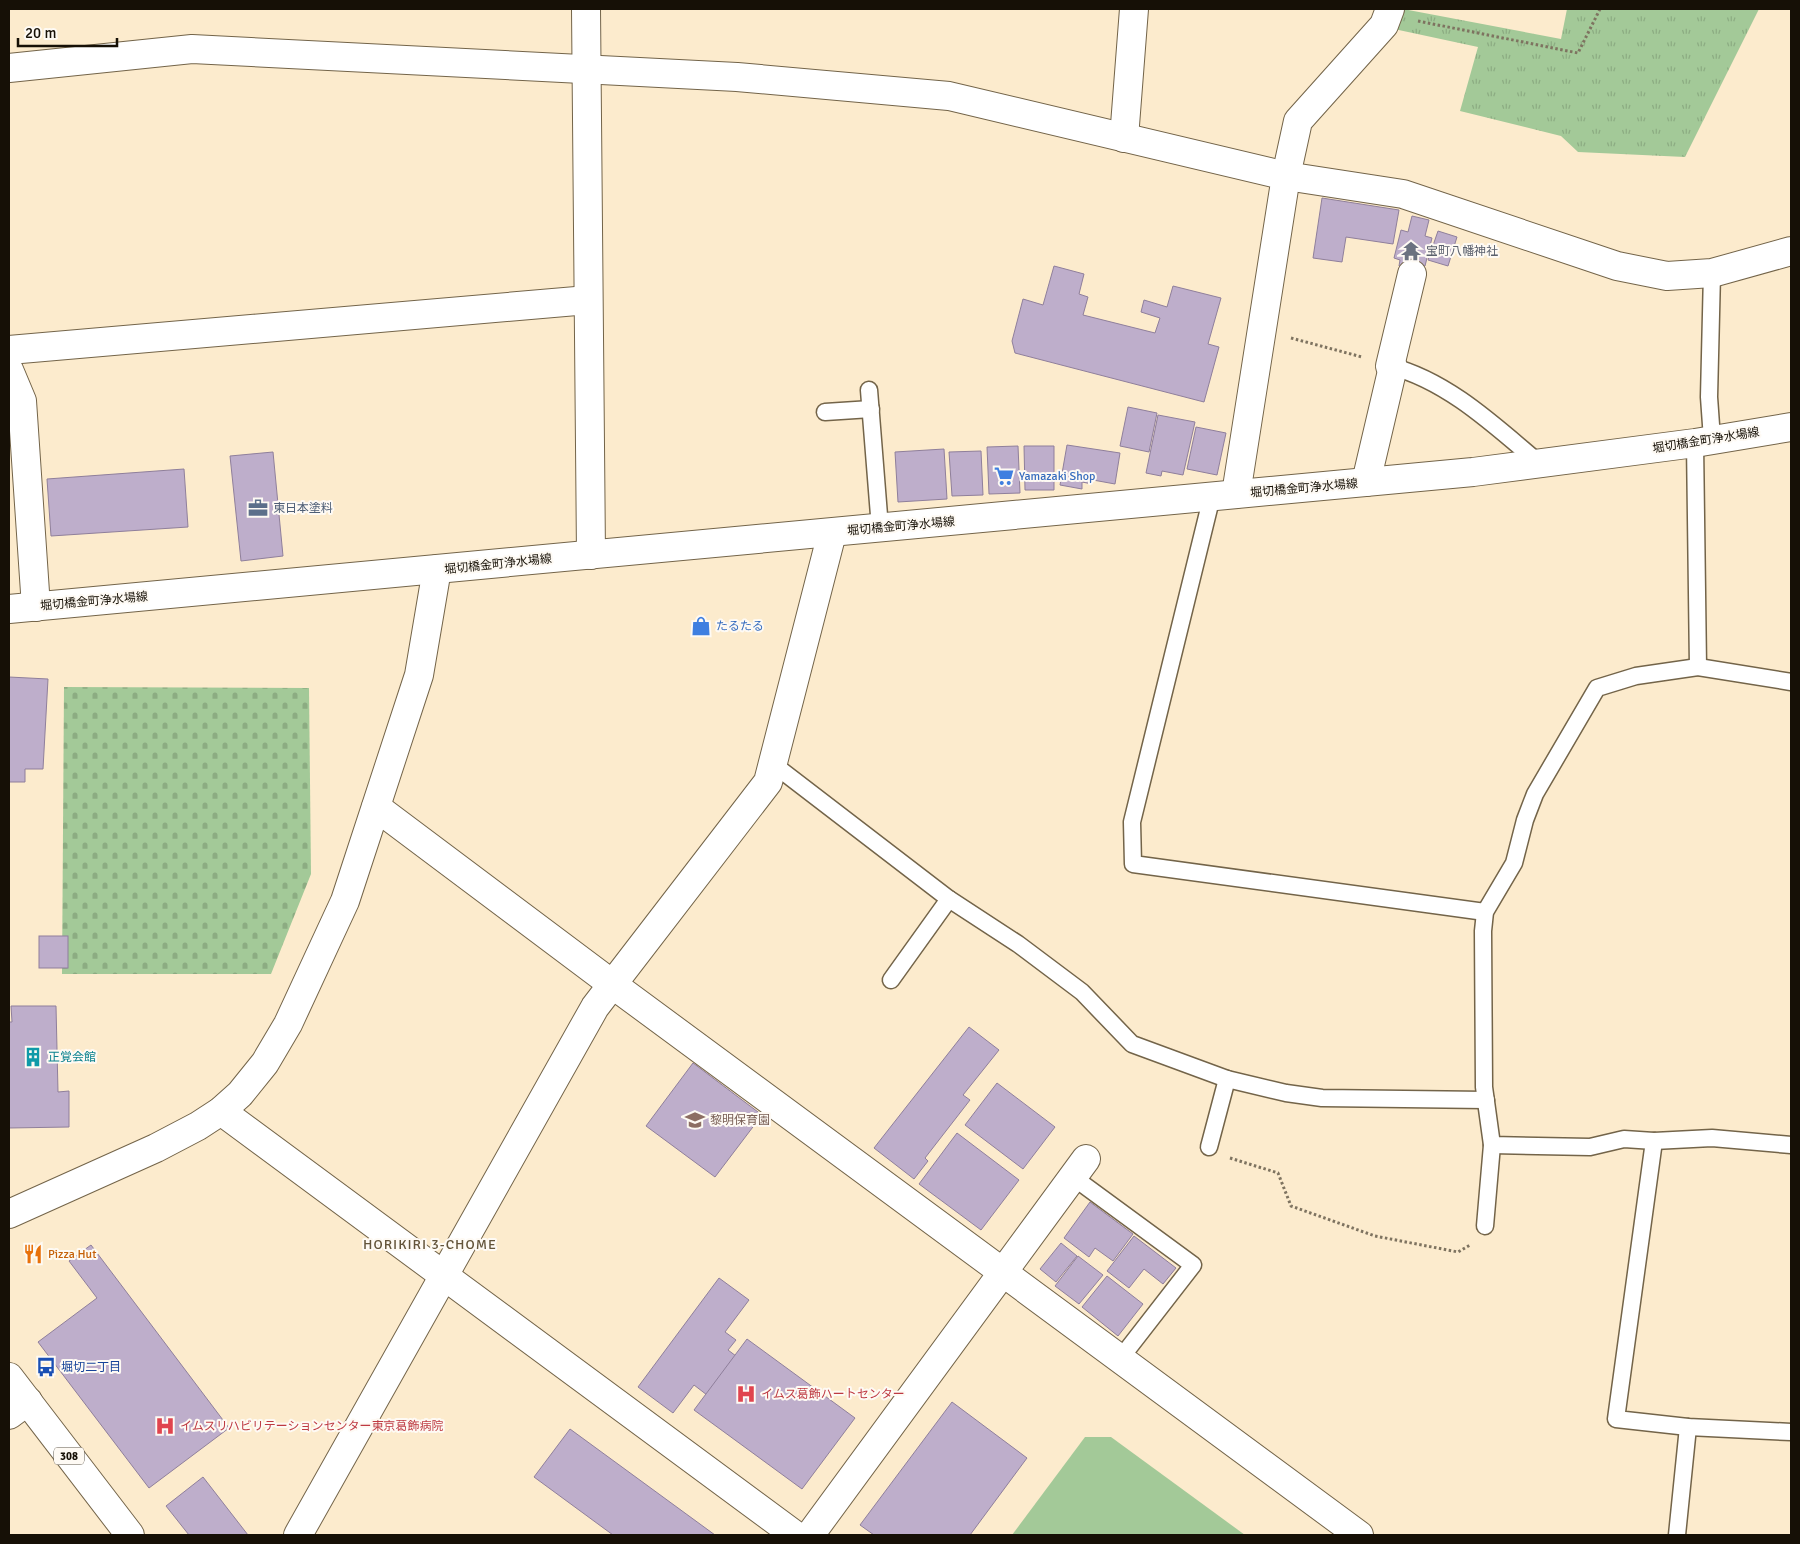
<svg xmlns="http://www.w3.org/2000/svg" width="1800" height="1544" viewBox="0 0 1800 1544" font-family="Signika,'Noto Sans JP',sans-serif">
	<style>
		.green { fill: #a3c998 }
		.cemetery { fill: url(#cemetery-stones) }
		.park { fill: url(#park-tufts) }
		.building { fill: #beaecb; stroke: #8f7f9b }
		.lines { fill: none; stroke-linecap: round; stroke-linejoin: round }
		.lane-casing { stroke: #736449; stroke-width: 19 }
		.street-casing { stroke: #736449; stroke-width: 30 }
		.secondary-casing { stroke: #736449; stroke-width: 30 }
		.primary-casing { stroke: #736449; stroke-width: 30 }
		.path { stroke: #7e7360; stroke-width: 3; stroke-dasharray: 2.5 2.5; stroke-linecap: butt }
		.lane { stroke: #fff; stroke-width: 16 }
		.street { stroke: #fff; stroke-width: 28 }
		.secondary { stroke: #fff; stroke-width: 28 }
		.primary { stroke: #fff; stroke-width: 28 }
		.labels { text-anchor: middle; stroke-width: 4; stroke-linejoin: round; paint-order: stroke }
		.shield { fill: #fefaf4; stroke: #5c564d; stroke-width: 1 }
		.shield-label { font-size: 11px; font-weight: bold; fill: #161006 }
		.worship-label { font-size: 12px; fill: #5b616d; stroke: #fefaf4; text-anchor: start }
		.street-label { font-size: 12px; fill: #161006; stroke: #fefaf4 }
		.shop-label { font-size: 12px; fill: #366cbe; stroke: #fefaf4; text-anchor: start }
		.service-label { font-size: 12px; fill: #4e5e75; stroke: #fefaf4; text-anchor: start }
		.culture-label { font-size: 12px; fill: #0d838f; stroke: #fefaf4; text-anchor: start }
		.education-label { font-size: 12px; fill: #785e54; stroke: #fefaf4; text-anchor: start }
		.food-label { font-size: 12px; fill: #c56008; stroke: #fefaf4; text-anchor: start }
		.transit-label { font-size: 12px; fill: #164399; stroke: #fefaf4; text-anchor: start }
		.health-label { font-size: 12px; fill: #be3a42; stroke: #fefaf4; text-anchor: start }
		.neighbourhood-label { font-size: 14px; letter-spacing: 1px; fill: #63543a; stroke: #fefaf4 }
	</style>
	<defs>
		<pattern id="cemetery-stones" width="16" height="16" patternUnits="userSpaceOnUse" patternTransform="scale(1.25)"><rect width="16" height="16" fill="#a3c998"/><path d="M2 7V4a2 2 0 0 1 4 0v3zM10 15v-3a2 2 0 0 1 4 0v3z" fill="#8cac82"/></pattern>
		<pattern id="park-tufts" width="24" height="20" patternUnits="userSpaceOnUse" patternTransform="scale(1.25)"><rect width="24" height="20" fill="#a3c998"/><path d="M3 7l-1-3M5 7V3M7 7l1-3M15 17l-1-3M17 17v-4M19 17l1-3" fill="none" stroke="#8cac82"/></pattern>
	</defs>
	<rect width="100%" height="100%" fill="#fcebcd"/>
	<path class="green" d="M1085,1437h26l134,98h-233z"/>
	<path class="cemetery" d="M64,687l245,1 2,186 -40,100h-209z"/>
	<path class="park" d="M1403,9l158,30 6,-30h192l-74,148 -107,-5 -17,-16 -101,-25 18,-64 -84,-18z"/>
	<g class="building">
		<path d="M1322,198l77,12 -6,34 -47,-7 -4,25 -29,-4z"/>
		<path d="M1412,216l17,4 -4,16 7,2 -7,28 -7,-2 -2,7 -17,-5 1,-6 -6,-2 7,-28 7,2z"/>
		<path d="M1438,231l19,6 -9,29 -20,-6z"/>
		<path d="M1054,266l30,8 -5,20 9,3 -5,18 72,18 5,-15 -19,-6 3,-12 23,7 6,-21 48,12 -13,46 11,3 -15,55 -189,-49 -3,-12 11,-42 20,6z"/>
		<path d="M1128,407l29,6 -8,39 -29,-6z"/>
		<path d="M1158,415l37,7 -12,53 -21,-4 -1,5 -15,-3z"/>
		<path d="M1196,427l30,6 -9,42 -30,-6z"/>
		<path d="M1067,445l53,8 -5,31 -22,-4 -1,4 -10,-2v7l-22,-4z"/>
		<path d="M1018,446l2,47 -31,1 -2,-47z"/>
		<path d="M1024,446h30v44h-29z"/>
		<path d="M944,449l3,50 -49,3 -3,-50z"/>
		<path d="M981,451l2,44 -31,1 -3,-44z"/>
		<path d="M273,452l10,104 -42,5 -11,-105z"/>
		<path d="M184,469l4,58 -137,9 -4,-57z"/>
		<path d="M9,677l39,2 -5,90h-18v13h-16z"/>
		<rect x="39" y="936" width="29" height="32"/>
		<path d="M11,1006h45l2,86 11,-1v36l-60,1v-106h3z"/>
		<path d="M969,1027l30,23 -36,45 7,5 -45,58 3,3 -14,18 -40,-31z"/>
		<path d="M693,1063l69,52 -47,62 -69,-51z"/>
		<path d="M997,1083l58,44 -32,42 -58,-44z"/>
		<path d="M957,1133l62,47 -38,50 -62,-46z"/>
		<path d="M1090,1202l43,32 -20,27 -18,-13 -6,9 -25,-19z"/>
		<path d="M1134,1236l42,32 -13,16 -19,-15 -15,19 -22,-17z"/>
		<path d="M1061,1243l16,13 -21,26 -16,-13z"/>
		<path d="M91,1245l138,183 -80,60 -111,-146 59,-44 -28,-37z"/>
		<path d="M1078,1256l25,19 -24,29 -24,-18z"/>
		<path d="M1107,1276l36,28 -25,32 -36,-29z"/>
		<path d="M719,1278l30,22 -24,32 11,8 -8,10 8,6 -29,39 -13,-10 -21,28 -35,-26z"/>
		<path d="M747,1339l108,79 -53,71 -108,-79z"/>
		<path d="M952,1402l75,56 -57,77h-96l-14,-10z"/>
		<path d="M570,1429l145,106h-102l-79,-58z"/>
		<path d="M203,1477l45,58h-59l-23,-29z"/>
	</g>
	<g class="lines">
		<defs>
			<g id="lane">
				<path d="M1712,273l-3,124 3,42"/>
				<path d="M1390,366c58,15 105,60 149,97"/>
				<path d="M869,390l11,138"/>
				<path d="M825,412l46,-3"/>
				<path d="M1695,443l3,224"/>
				<path d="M1212,496l-80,326 1,42 352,48"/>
				<path d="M1791,682l-93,-15 -62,9 -39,12 -62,106 -10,26 -11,43 -29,49 -2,19 1,156 8,58 98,2 34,-8 30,2 58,-3 79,7"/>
				<path d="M773,764l176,135 69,45 64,48 50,52 95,35 59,14 36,5 164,2"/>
				<path d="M891,980l58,-81"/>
				<path d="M1654,1141l-38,278 72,8 103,5"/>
				<path d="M1209,1147l18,-68"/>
				<path d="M1073,1177l120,88 -73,94"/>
				<path d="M1485,1226l7,-81"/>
				<path d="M1677,1535l11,-108"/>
			</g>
			<g id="street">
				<path d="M586,9l5,546"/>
				<path d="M9,68l183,-19 545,28 212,19 337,80 117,18 214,72 50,10 45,-3 79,-22"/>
				<path d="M1124,138l10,-129"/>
				<path d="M9,350l579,-50"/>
				<path d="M1390,366l22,-92"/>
				<path d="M9,370l13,31 14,206"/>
				<path d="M1366,482l27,-115"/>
				<path d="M1236,494l50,-318 12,-55 86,-96 6,-16"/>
				<path d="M376,807l236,177 747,551"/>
				<path d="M221,1111l574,424"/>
				<path d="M9,1214l147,-66 42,-22 23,-15 19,-17 25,-31 23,-39 57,-123 74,-226 18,-106"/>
				<path d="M9,1415l19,-14"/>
				<path d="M298,1535l297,-528 173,-225 64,-249"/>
			</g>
			<g id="secondary">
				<path d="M9,609l1464,-137 222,-29 96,-16"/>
				<path d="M810,1535l276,-376"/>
			</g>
			<path id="primary" d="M9,1377l121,158"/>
		</defs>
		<use href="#lane" class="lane-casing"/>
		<use href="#street" class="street-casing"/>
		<use href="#secondary" class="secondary-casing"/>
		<use href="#primary" class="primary-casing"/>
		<g class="path">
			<path d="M1418,21l160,32 22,-44"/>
			<path d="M1291,338l71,19"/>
			<path d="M1230,1158l48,15 13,33 84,30 83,16 12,-7"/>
		</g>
		<use href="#lane" class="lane"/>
		<use href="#street" class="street"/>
		<use href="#secondary" class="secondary"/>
		<use href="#primary" class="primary"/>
	</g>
	<defs>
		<symbol id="temple-bare" viewBox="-9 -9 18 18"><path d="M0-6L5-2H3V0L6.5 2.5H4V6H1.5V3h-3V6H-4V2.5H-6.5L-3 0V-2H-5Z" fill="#6b7280" stroke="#fefaf4" stroke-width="2.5" paint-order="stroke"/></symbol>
		<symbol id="supermarket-bare" viewBox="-9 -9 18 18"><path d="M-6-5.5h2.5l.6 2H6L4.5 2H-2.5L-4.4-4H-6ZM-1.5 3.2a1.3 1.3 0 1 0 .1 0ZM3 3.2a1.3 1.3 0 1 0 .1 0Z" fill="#3f7fe0" stroke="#fefaf4" stroke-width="2.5" paint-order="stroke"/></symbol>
		<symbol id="office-bare" viewBox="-9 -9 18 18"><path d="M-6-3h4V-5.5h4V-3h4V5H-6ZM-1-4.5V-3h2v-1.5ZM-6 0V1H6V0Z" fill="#5c6f8a" stroke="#fefaf4" stroke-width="2.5" paint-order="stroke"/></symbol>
		<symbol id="shop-bare" viewBox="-9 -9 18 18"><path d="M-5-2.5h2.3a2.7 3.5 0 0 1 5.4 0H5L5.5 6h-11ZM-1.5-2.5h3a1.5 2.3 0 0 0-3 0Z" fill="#3f7fe0" stroke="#fefaf4" stroke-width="2.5" paint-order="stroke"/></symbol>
		<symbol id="building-bare" viewBox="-9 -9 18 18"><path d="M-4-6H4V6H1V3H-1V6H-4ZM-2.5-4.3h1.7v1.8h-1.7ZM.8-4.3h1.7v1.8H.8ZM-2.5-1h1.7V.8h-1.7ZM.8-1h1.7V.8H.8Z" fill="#0f9aa8" stroke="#fefaf4" stroke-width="2.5" paint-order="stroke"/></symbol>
		<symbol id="school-bare" viewBox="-9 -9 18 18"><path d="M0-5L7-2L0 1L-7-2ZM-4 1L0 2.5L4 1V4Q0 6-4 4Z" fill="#8d6e63" stroke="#fefaf4" stroke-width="2.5" paint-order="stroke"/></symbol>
		<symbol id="restaurant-bare" viewBox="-9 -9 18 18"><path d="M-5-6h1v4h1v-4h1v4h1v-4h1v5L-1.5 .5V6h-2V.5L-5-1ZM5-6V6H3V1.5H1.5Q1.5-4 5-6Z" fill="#e8710a" stroke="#fefaf4" stroke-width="2.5" paint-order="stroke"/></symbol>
		<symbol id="bus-bare" viewBox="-9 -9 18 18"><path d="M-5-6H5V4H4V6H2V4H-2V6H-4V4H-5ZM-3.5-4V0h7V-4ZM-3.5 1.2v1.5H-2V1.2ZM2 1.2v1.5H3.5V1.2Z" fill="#1a4fb4" stroke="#fefaf4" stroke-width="2.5" paint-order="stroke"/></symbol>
		<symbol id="hospital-bare" viewBox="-9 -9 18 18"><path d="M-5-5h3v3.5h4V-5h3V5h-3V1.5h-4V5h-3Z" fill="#e0444e" stroke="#fefaf4" stroke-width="2.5" paint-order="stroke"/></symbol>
	</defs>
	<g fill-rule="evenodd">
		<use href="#temple-bare" x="1397" y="237" width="28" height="28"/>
		<use href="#supermarket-bare" x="990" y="462" width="28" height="28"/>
		<use href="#office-bare" x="244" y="494" width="28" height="28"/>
		<use href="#shop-bare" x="687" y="612" width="28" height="28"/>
		<use href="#building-bare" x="19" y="1043" width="28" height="28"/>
		<use href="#school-bare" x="681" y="1106" width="28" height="28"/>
		<use href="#restaurant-bare" x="19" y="1240" width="28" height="28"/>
		<use href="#bus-bare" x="32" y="1353" width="28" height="28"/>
		<use href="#hospital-bare" x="732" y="1380" width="28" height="28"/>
		<use href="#hospital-bare" x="151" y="1412" width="28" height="28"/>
	</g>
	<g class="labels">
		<rect class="shield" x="54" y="1447.5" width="30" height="17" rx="4"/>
		<g class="shield-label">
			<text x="69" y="1460">308</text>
		</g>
		<g class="worship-label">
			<text x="1426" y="255">宝町八幡神社</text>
		</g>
		<g class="street-label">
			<text transform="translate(1706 440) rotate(-9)" y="4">堀切橋金町浄水場線</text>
			<text transform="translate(1304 488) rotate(-5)" y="4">堀切橋金町浄水場線</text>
			<text transform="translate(901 526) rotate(-5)" y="4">堀切橋金町浄水場線</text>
			<text transform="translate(498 564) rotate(-6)" y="4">堀切橋金町浄水場線</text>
			<text transform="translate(94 601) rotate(-5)" y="4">堀切橋金町浄水場線</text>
		</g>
		<g class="shop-label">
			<text x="1019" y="480">Yamazaki Shop</text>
			<text x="716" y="630">たるたる</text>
		</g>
		<g class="service-label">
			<text x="273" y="512">東日本塗料</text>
		</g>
		<g class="culture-label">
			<text x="48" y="1061">正覚会館</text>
		</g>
		<g class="education-label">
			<text x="710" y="1124">黎明保育園</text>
		</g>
		<g class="food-label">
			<text x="48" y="1258">Pizza Hut</text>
		</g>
		<g class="transit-label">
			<text x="61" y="1371">堀切二丁目</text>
		</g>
		<g class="health-label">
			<text x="761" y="1398">イムス葛飾ハートセンター</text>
			<text x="180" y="1430">イムスリハビリテーションセンター東京葛飾病院</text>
		</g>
		<g class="neighbourhood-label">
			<text x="430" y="1249">HORIKIRI 3-CHOME</text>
		</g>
	</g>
	<rect width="1800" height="1544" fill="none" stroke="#161006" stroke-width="20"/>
	<path d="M18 38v8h99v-8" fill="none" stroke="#161006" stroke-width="2.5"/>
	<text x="25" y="38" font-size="15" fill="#161006" stroke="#fefaf4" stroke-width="4" paint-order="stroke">20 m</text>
</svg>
